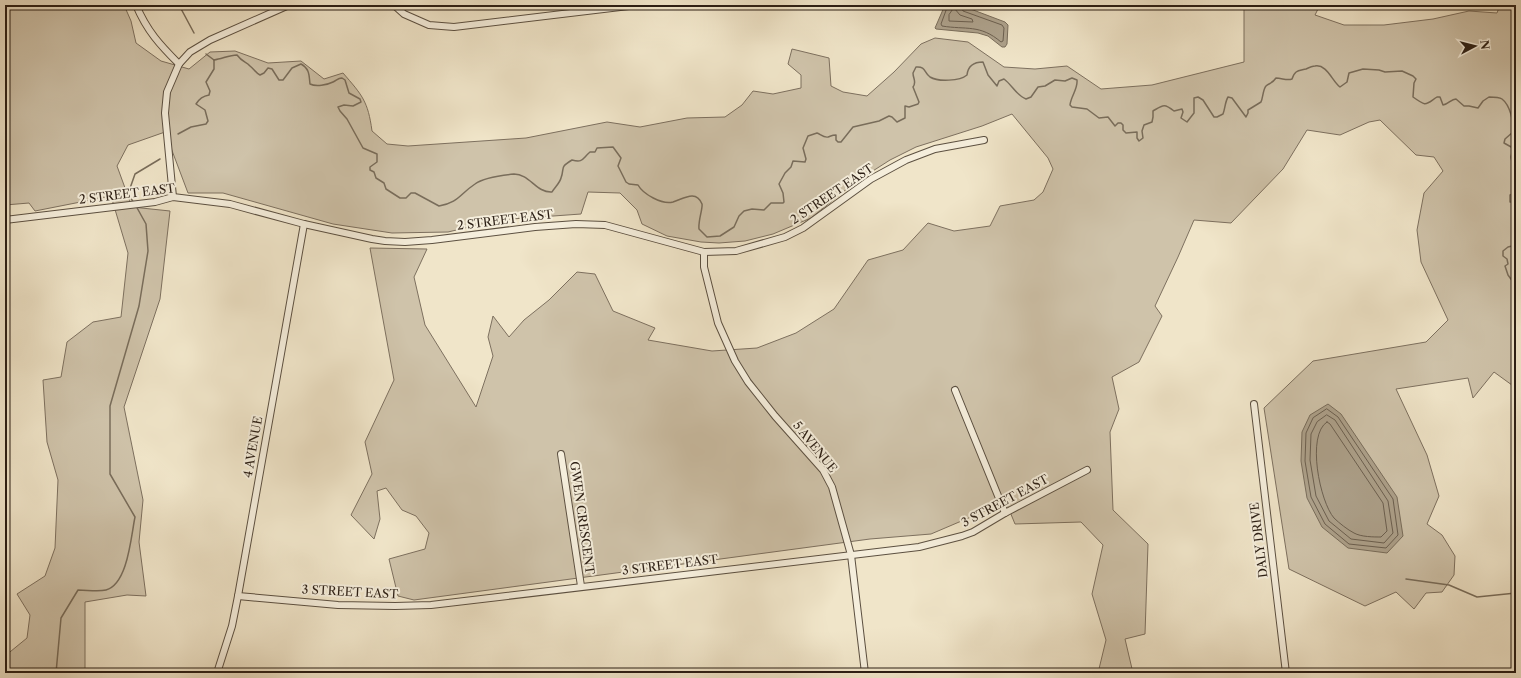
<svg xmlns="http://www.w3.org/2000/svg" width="1521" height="678" viewBox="0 0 1521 678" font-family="'Libre Caslon Text',serif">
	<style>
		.green { fill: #cfc3aa; stroke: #7d705f }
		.water { fill: #ada18b; stroke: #796d5b }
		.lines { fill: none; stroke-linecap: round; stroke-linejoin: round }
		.shore { stroke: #6c6050; stroke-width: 1 }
		.stream { stroke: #796d5b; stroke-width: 1.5 }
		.street-casing { stroke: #5c5041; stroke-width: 8 }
		.street { stroke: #f5eedc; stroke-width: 6 }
		.labels { text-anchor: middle; stroke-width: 4; stroke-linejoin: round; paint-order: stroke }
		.street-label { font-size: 12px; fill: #2b1e14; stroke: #f5eedc }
	</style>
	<rect width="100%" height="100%" fill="#f0e5c9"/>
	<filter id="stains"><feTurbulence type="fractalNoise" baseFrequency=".005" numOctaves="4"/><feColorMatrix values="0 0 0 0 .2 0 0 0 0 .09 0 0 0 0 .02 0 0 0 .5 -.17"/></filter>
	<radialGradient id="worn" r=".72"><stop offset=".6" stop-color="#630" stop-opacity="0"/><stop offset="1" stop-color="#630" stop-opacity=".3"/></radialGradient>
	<path class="green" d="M5,5h119l7,16 5,22 25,18 28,8 21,-17 25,-1 33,12 33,-2 23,18 19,-6c19,22 25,28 29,58l15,13 21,2 118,-8 81,-16 33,5 47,-9 38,-1 17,-12 11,-14 20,3 28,-6v-13l-13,-11 4,-15 37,9 2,28 12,6 24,4 27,-24 27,-28 14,-6 33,4 36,25 31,2 32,-3 34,23 51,-4 92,-23v-57h76l-5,10 29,10h40l49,-6 36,-8 28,2 3,-8h16v383l-22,-16 -21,26 -5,-20 -72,11 31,66 12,41 -12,28 15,11 13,21 -1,19 -12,17 -16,1 -12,16 -18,-17 -31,14 -76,-37 -25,-161 49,-47 113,-19 22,-22 -27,-58 -4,-32 7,-37 19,-22 -9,-14 -18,-2 -36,-35 -11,2 -29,13 -33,-5 -24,39 -52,54 -37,-3 -16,37 -23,49 7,10 -23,46 -27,15 7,32 -9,23 3,78 35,34 -3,90 -20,5 8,34h-35l8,-33 -14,-46 11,-49 -22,-23 -66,2 -9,-22 -75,32 -61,5 -456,61 -16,-4 -9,-37 36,-10 4,-16 -13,-17 -14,-6 -16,-22 -9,3 3,28 -6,20 -23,-24 21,-41 -7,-32 29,-62 -24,-132 57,1 -13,28 11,48 51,82 17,-51 -5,-19 5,-21 16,21 15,-17 25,-20 28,-28 18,2 18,37 42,17 -7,12 64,11 45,-3 39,-15 38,-24 34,-49 35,-10 25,-27 26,8 36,-5 10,-20 34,-6 9,-8 10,-23 -5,-11 -36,-44 -30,12 -66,21 -26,13 -36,23 -43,35 -38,16 -28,7 -26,2 -18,-1 -34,-6 -25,-12 -5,-14 -17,-17 -32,-1 -7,22 -83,6 -50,12 -56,1 -59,-9 -110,-31h-35l-23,-61 -37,13 -11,21 15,41 38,4 -10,88 -36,108 19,93 -4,42 7,54 -19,-1 -42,7v71h-74l-6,-17 22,-18 3,-23 -13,-21 28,-18 10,-28 3,-68 -11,-38 -4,-62 18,-3 6,-35 26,-20 28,-5 7,-64 -17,-57 -76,15 -6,-8 -24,2z"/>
	<g class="water">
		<path d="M945,5h15l45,17 3,3 -1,19 -2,3h-3l-14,-11 -10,-3 -42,-4 -1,-1z"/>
		<path d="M1328,404l13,10 56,83 6,39 -16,17 -39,-5 -26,-21 -15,-29 -6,-37 1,-29 8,-17z"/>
	</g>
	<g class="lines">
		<g class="shore">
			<path d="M948,5l-7,19 1,2c24,4 38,-2 59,16l2,-1 1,-13 -2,-3 -39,-14 -2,-6"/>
			<path d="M954,8l6,7 12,4 1,3 -24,-1v-6z"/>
			<path d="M1327,409l11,8 55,82 5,36 -12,13 -37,-4 -24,-20 -14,-27 -6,-36 1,-28 7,-15z"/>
			<path d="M1327,415l8,5 53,81 5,32 -9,10 -33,-4 -22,-18 -13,-25 -6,-36 1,-26 6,-12z"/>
			<path d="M1327,422l3,2 53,79 4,28 -6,6c-7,0 -20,0 -27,-4 -6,-3 -15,-10 -20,-15 -14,-16 -28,-83 -7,-96z"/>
		</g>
		<g class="stream">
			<path d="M179,5l15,28"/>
			<path d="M206,54l8,6"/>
			<path d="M214,60c8,-1 15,-5 23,-5 6,8 9,6 13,11 4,3 6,7 10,9l4,-2 4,-5 4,1 7,11h4l9,-12 9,-4c9,5 8,12 9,20 6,3 17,1 23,-2 4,-2 5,-4 9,-4l3,2 4,13 11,6 1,3 -8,4 -9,-1 -6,2 2,4 7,8 16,29 14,6v8l-7,5v3l4,2 2,6 8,5 2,6 14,9h6l5,-5h4l24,13c19,-3 21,-12 36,-22 8,-6 29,-9 39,-10 16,0 22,19 38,18 2,-4 8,-9 9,-14 4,-11 -2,-10 11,-18 11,3 10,-1 18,-8h5l2,-4 16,-1 8,11 -3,8 8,16 3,2 9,1c5,9 24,20 35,17 10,-3 23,-13 29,2 1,4 -4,17 -3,25l8,8 13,-1 14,-9 5,-11 5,-5 8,-2 12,1 7,-7h12l1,-1 -1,-9 -4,-9 6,-11 6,-6 2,-6 12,1 1,-3 -3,-11 5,-12 9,-3c3,1 7,5 11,4 3,-1 4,-2 8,-2v5l2,2h3l12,-15 26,-6 10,-5 3,1 5,5 8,-4v-12l4,1 9,-3 1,-2 -6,-15c4,-5 0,-8 0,-14l3,-6c10,-1 8,6 14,10 8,5 30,4 37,-2 1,-9 7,-13 16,-13l5,13 9,11 2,-5 5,-2c8,6 13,17 22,20l5,-2 7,-10 7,-1 10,-6 10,1 7,-3 5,2c1,9 -6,16 -7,25l2,2 15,2 12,9 9,-1 7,9 3,-3h3l2,2v5l3,3 11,-1v6l2,3 4,-3 -1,-7 2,-6 8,-3 1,-5v-6c10,-6 11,-8 21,0l8,-2 1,3 -2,6 6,4 7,-9v-15l4,-1 5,3 11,17h3l6,-3c2,-5 2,-12 5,-17l4,1 14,19 2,-4v-3l13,-8c2,-4 2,-13 5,-16 3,-3 6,-2 10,-8 6,0 11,3 16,1 3,-9 6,-8 14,-10 2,-1 6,-3 9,-3 12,-2 17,15 25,21l7,-5 2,-9 14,-4 16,1 6,2 17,-1 11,5 3,3 -2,4 -1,14c14,10 12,8 24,0h3l3,8c6,-1 8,-6 13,-6l8,7h5l9,2 5,-7 6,-4c4,0 10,0 13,2 8,6 12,23 11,33l-8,7 -1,4 9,5 -2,9 1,5 4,3"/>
			<path d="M178,134l13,-7 15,-3 2,-3 -3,-11 -9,-6c3,-5 7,-8 13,-9l1,-4 -4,-9 8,-13v-9"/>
			<path d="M1516,193l-6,2v7h6"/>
			<path d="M134,203l-6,-9 7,-20 25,-15"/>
			<path d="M1516,245l-8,2 -5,4v5l4,3 1,5 -3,2 3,9 8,11"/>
			<path d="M1406,579l43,6 28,12 39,-4"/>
			<path d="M56,673l5,-55 17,-28c9,0 20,2 28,0 22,-6 25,-54 29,-73l-25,-43v-68l29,-100 9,-55 -2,-27 -10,-18"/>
		</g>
		<defs>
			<g id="street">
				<path d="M136,5c11,26 24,40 43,59"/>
				<path d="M394,5l10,9 25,11 25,2 183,-22"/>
				<path d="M173,197l-8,-84 2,-21 12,-28 11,-12 20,-12 79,-35"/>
				<path d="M5,220l150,-18 18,-5 57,7 74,20 68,15 13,2 20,1 27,-2 103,-13 41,-3 29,1 99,27 32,-1 49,-14 18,-9 68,-49 35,-19 29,-11 49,-9"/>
				<path d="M704,252v15l14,56 17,38 13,21 27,34 48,54 9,17 19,68 14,118"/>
				<path d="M955,390l50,123"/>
				<path d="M1254,404l32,269"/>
				<path d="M561,454l20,132"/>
				<path d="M238,596l100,9 57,1 36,-1 488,-58 43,-11 11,-4 32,-19 82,-43"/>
				<path d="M217,673l15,-47 6,-30 66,-372"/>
			</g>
		</defs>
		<use href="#street" class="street-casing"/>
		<use href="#street" class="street"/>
	</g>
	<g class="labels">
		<g class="street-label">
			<text transform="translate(127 194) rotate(-7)" y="4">2 STREET EAST</text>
			<text transform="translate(832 194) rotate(-34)" y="4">2 STREET EAST</text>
			<text transform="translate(505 220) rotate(-7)" y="4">2 STREET EAST</text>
			<text transform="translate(253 447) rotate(-80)" y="4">4 AVENUE</text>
			<text transform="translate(815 447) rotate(51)" y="4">5 AVENUE</text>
			<text transform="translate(1005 501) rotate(-28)" y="4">3 STREET EAST</text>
			<text transform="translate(582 518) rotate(82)" y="4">GWEN CRESCENT</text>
			<text transform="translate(1259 540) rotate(-97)" y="4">DALY DRIVE</text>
			<text transform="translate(670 565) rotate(-7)" y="4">3 STREET EAST</text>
			<text transform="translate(350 592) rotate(3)" y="4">3 STREET EAST</text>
		</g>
	</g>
	<rect width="1521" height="678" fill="none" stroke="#f0e5c9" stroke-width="20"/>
	<rect x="6" y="6" width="1509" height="666" fill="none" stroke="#2b1e14" stroke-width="2"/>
	<rect x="10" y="10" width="1501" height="658" fill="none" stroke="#2b1e14"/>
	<g transform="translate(1475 46) rotate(83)" stroke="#f5eedc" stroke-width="3" paint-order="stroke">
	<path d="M0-3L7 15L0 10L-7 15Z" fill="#2b1e14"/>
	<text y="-6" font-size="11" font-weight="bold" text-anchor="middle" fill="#2b1e14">N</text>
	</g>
	<rect width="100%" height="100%" filter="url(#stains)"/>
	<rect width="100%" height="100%" fill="url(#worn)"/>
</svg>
